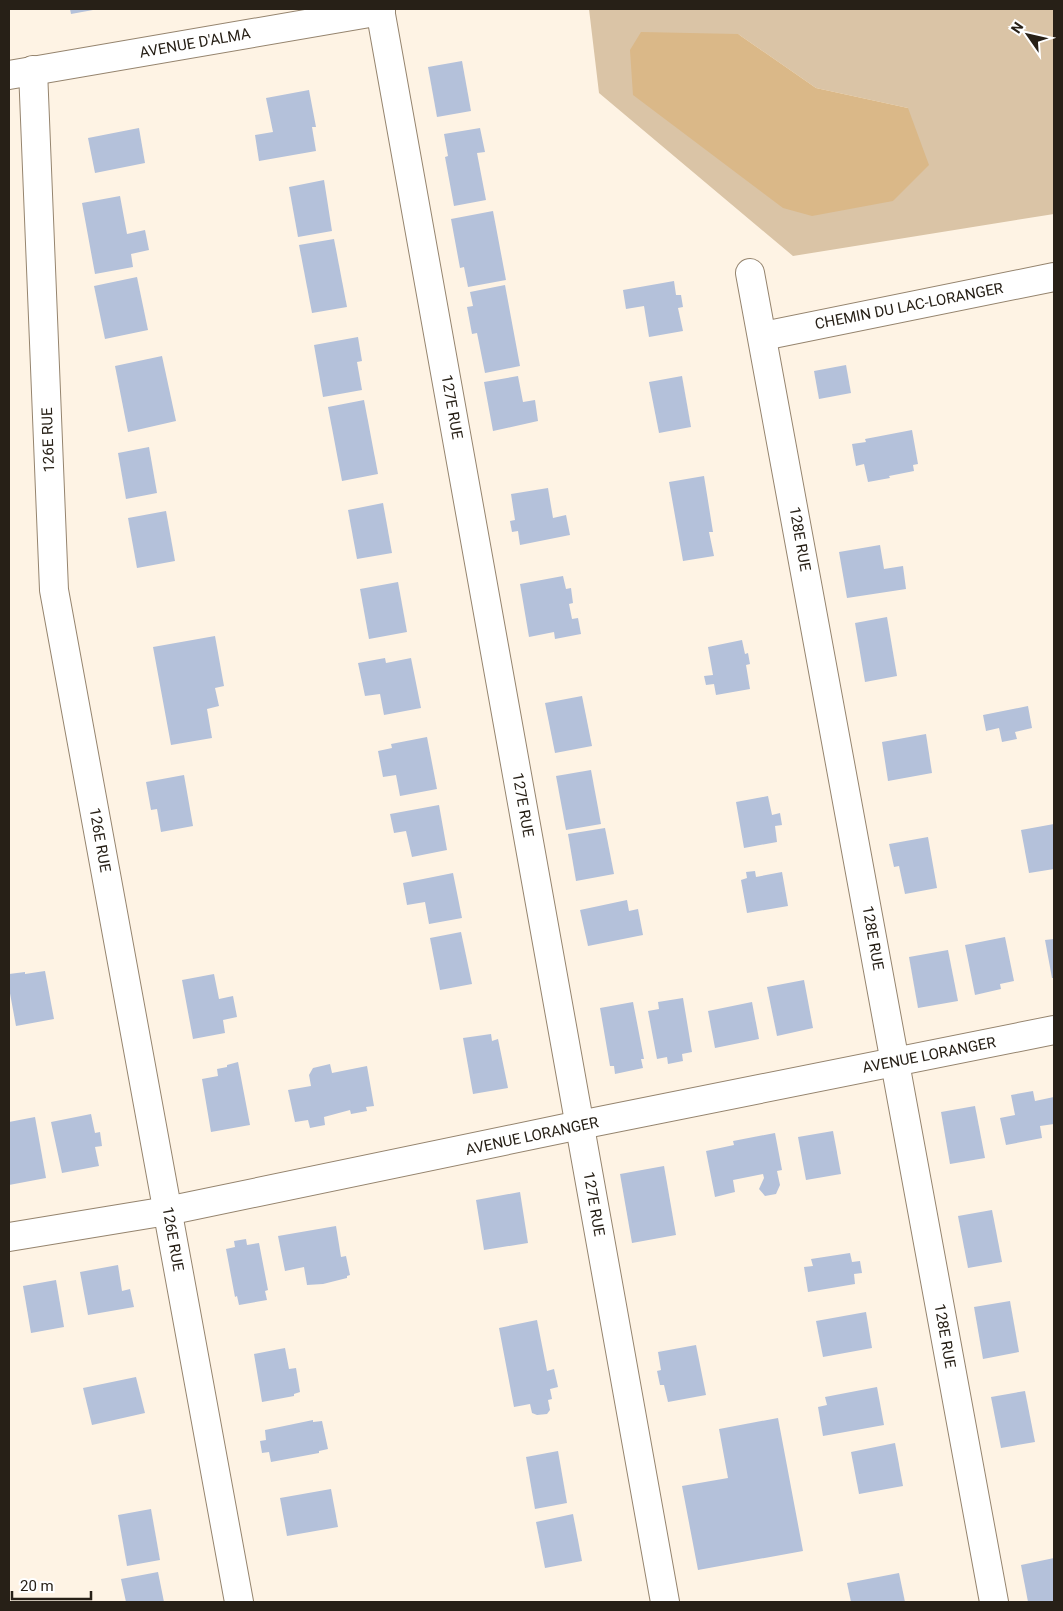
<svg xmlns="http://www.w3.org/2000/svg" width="1063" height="1611" viewBox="0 0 1063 1611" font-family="Roboto,sans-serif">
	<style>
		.green { fill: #dac4a6; fill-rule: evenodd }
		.water { fill: #dab888 }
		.building { fill: #b4c1da }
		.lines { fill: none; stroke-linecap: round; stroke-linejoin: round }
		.minor-casing { stroke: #95846e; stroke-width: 30 }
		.minor { stroke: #fff; stroke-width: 28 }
		.labels { text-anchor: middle; stroke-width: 4; stroke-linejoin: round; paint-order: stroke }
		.street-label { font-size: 15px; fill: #272017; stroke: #fff }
	</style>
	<rect width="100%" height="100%" fill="#fef3e4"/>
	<path class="green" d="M589,9h465v205l-261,42 -194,-163zM738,34l78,54 92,20 -15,93z"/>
	<path class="water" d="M641,32l97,2 78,54 92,20 21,57 -36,36 -81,15 -29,-8 -150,-113 -3,-45z"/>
	<g class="building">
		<path d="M70,9h23v1l-22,4z"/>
		<path d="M462,61l9,50 -34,6 -9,-50z"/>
		<path d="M309,90l7,37h-4l4,24 -57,10 -4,-26 18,-3 -7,-34z"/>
		<path d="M139,128l6,35 -50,10 -7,-35z"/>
		<path d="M480,128l5,24 -8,1 9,47 -32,6 -9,-49 3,-1 -4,-22z"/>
		<path d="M324,180l8,51 -34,6 -9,-50z"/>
		<path d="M120,196l7,38 18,-4 4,20 -18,4 2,13 -38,7 -13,-71z"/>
		<path d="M493,211l13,69 -38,7 -4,-20 -4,1 -9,-49z"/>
		<path d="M334,239l13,68 -35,6 -13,-68z"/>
		<path d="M137,277l11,53 -43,9 -11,-53z"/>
		<path d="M674,281l2,14h5l2,12 -5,1 5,23 -34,6 -5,-31 -18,3 -3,-19z"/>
		<path d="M505,285l15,81 -35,7 -8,-40 -5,1 -5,-27 6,-1 -3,-14z"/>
		<path d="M358,337l4,24 -5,1 5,28 -39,7 -9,-52z"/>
		<path d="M162,356l14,65 -48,11 -13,-66z"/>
		<path d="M846,365l5,28 -32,6 -5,-28z"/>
		<path d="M518,376l5,26 12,-2 3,21 -45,10 -9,-49z"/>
		<path d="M682,376l9,51 -32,6 -10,-51z"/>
		<path d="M364,400l14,74 -36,7 -14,-74z"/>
		<path d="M912,430l6,34 -5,1 1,6 -25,5 1,2 -22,4 -4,-18 -8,2 -4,-22 14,-2 -1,-3z"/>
		<path d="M149,447l8,46 -31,6 -8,-46z"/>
		<path d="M704,476l9,56h-4l5,24 -31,5 -14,-79z"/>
		<path d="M548,488l5,30 13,-3 4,20 -50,10 -2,-14 -6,1 -2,-11 5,-1 -4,-26z"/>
		<path d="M383,503l9,50 -35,6 -9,-49z"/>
		<path d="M166,511l9,50 -38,7 -9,-50z"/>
		<path d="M880,545l4,24 19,-3 3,23 -59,9 -8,-46z"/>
		<path d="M563,576l3,13 5,-1 2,15 -4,1 3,15 6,-1 3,16 -26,5 -1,-7 -25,5 -9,-53z"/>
		<path d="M398,582l9,50 -38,7 -9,-50z"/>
		<path d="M887,617l10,59 -32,6 -10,-59z"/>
		<path d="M215,636l9,50 -9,2 4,18 -12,3 5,29 -41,7 -18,-98z"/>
		<path d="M742,640l3,14 3,-1 2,11 -4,1 4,24 -34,6 -2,-11 -8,1 -2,-9 9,-1 -5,-28z"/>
		<path d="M385,658l1,5 25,-5 10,50 -37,7 -4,-21 -15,2 -7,-33z"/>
		<path d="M582,696l10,50 -37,7 -10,-50z"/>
		<path d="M1028,706l4,22 -17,4 2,7 -15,3 -3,-14 -13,3 -3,-16z"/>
		<path d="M926,734l6,39 -44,8 -6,-39z"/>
		<path d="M427,737l10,52 -37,7 -4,-21 -13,2 -5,-26 14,-3 -1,-4z"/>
		<path d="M591,770l10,54 -35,6 -10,-54z"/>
		<path d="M184,775l9,51 -32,6 -4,-23 -6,1 -5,-28z"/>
		<path d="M768,796l4,19 8,-2 2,12 -7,1 2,16 -33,6 -8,-46z"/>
		<path d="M439,805l8,45 -35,7 -6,-26 -12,2 -4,-19z"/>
		<path d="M1054,824v45l-25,4 -8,-43z"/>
		<path d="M605,828l9,46 -38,7 -8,-47z"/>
		<path d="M928,837l9,51 -32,6 -6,-28 -5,1 -5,-23z"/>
		<path d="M755,871l1,6 26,-5 6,34 -41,7 -6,-33 6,-2 -1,-6z"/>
		<path d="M453,873l9,45 -33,6 -4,-22 -18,3 -4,-22z"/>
		<path d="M627,900l2,11 9,-2 5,26 -55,11 -8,-36z"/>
		<path d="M461,932l11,52 -32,6 -10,-52z"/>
		<path d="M1005,937l9,44 -14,3 1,5 -26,6 -10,-50z"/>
		<path d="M1054,939v39h-2l-7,-38z"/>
		<path d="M948,950l10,51 -40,7 -9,-51z"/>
		<path d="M45,971l9,48 -38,7 -7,-38v-14l16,-2v2z"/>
		<path d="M214,974l5,25 14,-3 4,21 -14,3 2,13 -32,6 -11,-59z"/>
		<path d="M804,980l9,48 -36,8 -10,-49z"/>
		<path d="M683,998l9,54 -10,2 1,7 -15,3 -1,-7 -10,2 -9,-48 11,-2 -1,-7z"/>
		<path d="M633,1002l11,57h-3l2,9 -28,6 -1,-8h-4l-10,-58z"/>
		<path d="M752,1002l7,37 -44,9 -7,-37z"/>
		<path d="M491,1034l1,7 6,-2 10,49 -35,6 -10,-56z"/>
		<path d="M238,1062l12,63 -39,7 -9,-53 16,-3 -1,-7 10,-2v-2z"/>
		<path d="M330,1064l2,9 35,-7 7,40 -8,1 1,4 -16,3 -1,-4 -26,7 1,8 -15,3 -2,-8 -13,2 -7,-32 23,-4 -2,-11 4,-7z"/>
		<path d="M1033,1091l2,10 19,-4v27l-14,2 2,12 -36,7 -6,-27 15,-3 -4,-20z"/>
		<path d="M975,1106l10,52 -35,6 -9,-52z"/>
		<path d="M91,1114l4,19 5,-1 2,14 -7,1 4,19 -37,7 -11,-51z"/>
		<path d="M35,1117l11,61 -37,7v-63z"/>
		<path d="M833,1131l8,43 -35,6 -8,-43z"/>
		<path d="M775,1133l7,37 -5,1 3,14 -4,9 -11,2 -6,-7 5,-11 -1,-4 -30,6 2,12 -20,5 -9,-46 28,-6 -1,-4z"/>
		<path d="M664,1166l12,69 -44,8 -12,-69z"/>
		<path d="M520,1192l8,51 -44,7 -8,-50z"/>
		<path d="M992,1210l10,52 -34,6 -10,-52z"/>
		<path d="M336,1226l5,31 5,-1 4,19 -3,1v2l-24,6 -16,1 -3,-18 -19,4 -7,-35z"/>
		<path d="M246,1239l1,6 12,-2 9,47 -3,1 2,9 -28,5 -2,-9 -2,1 -9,-48 9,-2 -1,-6z"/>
		<path d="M850,1253l2,9 8,-1 2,12 -8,1 1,10 -47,8 -4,-25 9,-1 -2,-7z"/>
		<path d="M118,1265l4,26 8,-2 4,18 -46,8 -8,-43z"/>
		<path d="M56,1280l8,47 -33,6 -8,-47z"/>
		<path d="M1010,1301l9,51 -36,7 -9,-52z"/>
		<path d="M866,1312l6,36 -49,9 -7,-36z"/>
		<path d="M537,1320l10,51 7,-2 4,18 -8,2 2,10 -4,1 2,10 -3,4 -10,1 -5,-2 -2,-9 -16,3 -15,-79z"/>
		<path d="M696,1345l10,50 -38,7 -4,-17h-4l-3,-14 4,-1 -3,-18z"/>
		<path d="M285,1348l4,21 7,-1 4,24 -6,2v2l-32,6 -8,-48z"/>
		<path d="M136,1377l9,36 -53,12 -9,-37z"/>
		<path d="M877,1387l7,38 -61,11 -5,-29 9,-2 -2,-8z"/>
		<path d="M1025,1391l10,51 -34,6 -10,-51z"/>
		<path d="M778,1418l25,133 -105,19 -16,-84 46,-8 -9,-49z"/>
		<path d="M313,1420v2l9,-1 6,28 -9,2v2l-48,9 -2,-10 -7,1 -2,-12 6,-1 -1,-10z"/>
		<path d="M895,1443l8,43 -44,8 -8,-42z"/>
		<path d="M558,1451l9,52 -32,6 -9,-52z"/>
		<path d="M331,1489l7,38 -51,9 -7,-38z"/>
		<path d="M151,1509l9,51 -33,6 -9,-51z"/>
		<path d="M573,1514l9,47 -37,7 -9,-46z"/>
		<path d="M1054,1558v43l-26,1 -7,-37z"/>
		<path d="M158,1572l6,30h-38l-5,-23z"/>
		<path d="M899,1573l6,29h-54l-4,-19z"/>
	</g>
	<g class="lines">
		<defs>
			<g id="minor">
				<path d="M380,9l285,1593"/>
				<path d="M33,70l21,520 185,1012"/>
				<path d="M9,75l372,-64"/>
				<path d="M750,273l244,1329"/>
				<path d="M763,336l291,-59"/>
				<path d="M9,1237l158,-26 413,-86 474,-95"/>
			</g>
		</defs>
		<use href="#minor" class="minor-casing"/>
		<use href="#minor" class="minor"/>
	</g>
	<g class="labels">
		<g class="street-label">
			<text transform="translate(195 43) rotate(-10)" y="5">AVENUE D'ALMA</text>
			<text transform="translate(909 306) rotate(-11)" y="5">CHEMIN DU LAC-LORANGER</text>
			<text transform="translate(452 407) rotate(80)" y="5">127E RUE</text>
			<text transform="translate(48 440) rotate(-92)" y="5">126E RUE</text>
			<text transform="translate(800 539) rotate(80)" y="5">128E RUE</text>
			<text transform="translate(523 805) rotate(80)" y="5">127E RUE</text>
			<text transform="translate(100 840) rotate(80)" y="5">126E RUE</text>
			<text transform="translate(873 938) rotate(80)" y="5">128E RUE</text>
			<text transform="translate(929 1055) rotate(-11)" y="5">AVENUE LORANGER</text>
			<text transform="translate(532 1136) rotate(-12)" y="5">AVENUE LORANGER</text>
			<text transform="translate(594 1204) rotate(80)" y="5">127E RUE</text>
			<text transform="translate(173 1239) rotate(80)" y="5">126E RUE</text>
			<text transform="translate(945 1336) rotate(80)" y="5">128E RUE</text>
		</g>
	</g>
	<rect width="1063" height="1611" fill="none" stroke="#272017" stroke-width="20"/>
	<g transform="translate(1028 35) rotate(304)" stroke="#ffffff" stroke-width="4" paint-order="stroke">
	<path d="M0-4L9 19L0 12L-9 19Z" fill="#272017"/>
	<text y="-8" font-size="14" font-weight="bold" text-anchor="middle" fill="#272017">N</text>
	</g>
	<path d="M12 1591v8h79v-8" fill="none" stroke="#272017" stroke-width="2.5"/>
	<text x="20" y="1591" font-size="15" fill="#272017" stroke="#ffffff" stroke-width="4" paint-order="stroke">20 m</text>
</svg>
